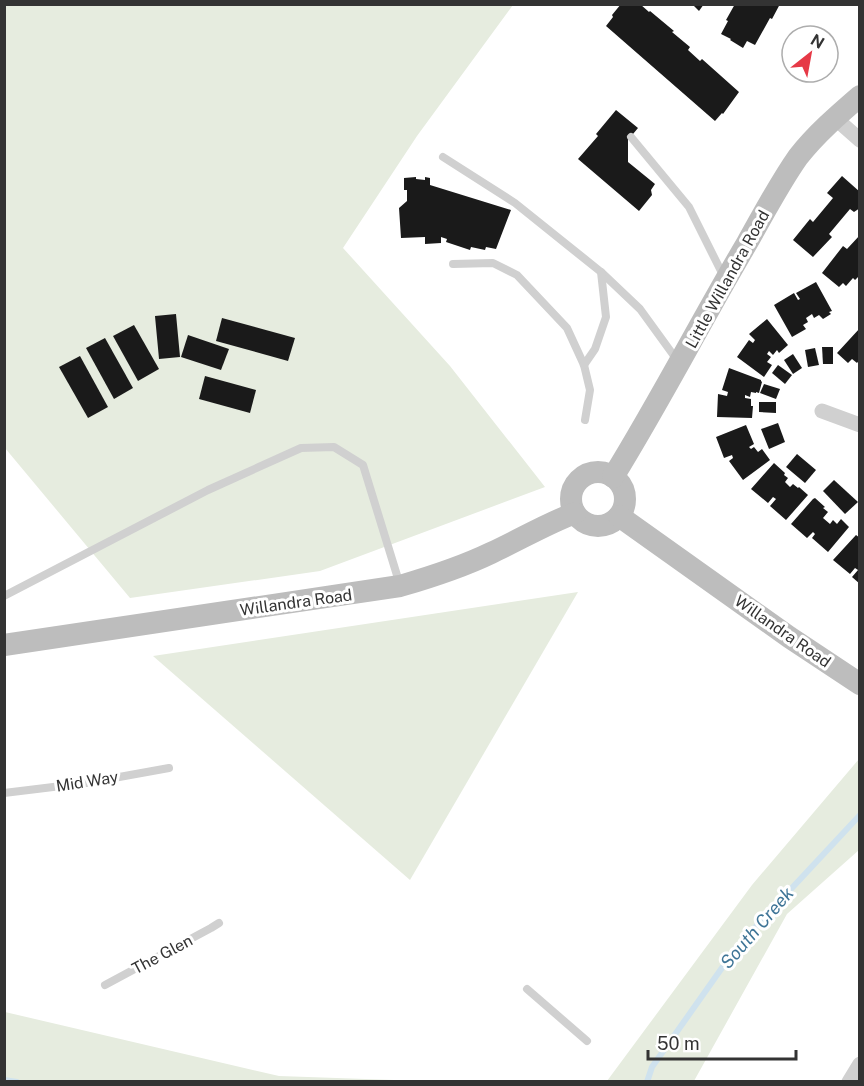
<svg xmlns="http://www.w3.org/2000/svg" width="864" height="1086" viewBox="0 0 864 1086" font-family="'Public Sans',sans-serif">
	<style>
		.green { fill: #e6ecdf }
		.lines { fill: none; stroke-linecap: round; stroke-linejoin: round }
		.stream { stroke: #cfe2ee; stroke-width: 6 }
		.building { fill: #1a1a1a }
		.lane { stroke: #d0d0d0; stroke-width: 8 }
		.street { stroke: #d0d0d0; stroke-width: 15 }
		.secondary { stroke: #bdbdbd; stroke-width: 22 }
		.labels { text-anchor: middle; stroke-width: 6; stroke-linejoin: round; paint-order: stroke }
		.street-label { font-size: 16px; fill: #333; stroke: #fff }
		.water-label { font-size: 18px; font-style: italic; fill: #3f7597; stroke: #fff }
	</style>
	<rect width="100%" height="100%" fill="#fff"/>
	<g class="green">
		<path d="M4,5h509l-96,131 -74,112 107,118 95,121 -225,84 -190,27 -125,-150z"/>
		<path d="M578,592l-168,288 -257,-224z"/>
		<path d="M859,759v91l-72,64 -93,167h-87l145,-196z"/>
		<path d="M5,1012l274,64 144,5h-418z"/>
	</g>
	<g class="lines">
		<g class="stream">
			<path d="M4,1080l13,2"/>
			<path d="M647,1082l5,-15 84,-119 124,-133"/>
		</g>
	</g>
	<g class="building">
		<path d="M621,4h19l9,8 1,-1 24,20 -2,1 18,15 -2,3 12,11 2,-2 37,33 -16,22 -1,-1 -7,8 -109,-95 7,-9 -1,-2z"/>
		<path d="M692,4h12l-5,7z"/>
		<path d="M735,4h45l-8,15 -2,-1 -15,27 -8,-4 -4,7 -13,-8 1,-1 -10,-5 7,-13 -2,-1z"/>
		<path d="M616,110l22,18 -10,12v22l27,22 -4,6 1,5 -13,16 -61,-52 20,-23 -2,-2z"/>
		<path d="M842,176l18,16v16l-6,4 -4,-3 -21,25 3,3 -19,20 -20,-17 17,-21 3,3 20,-24 -6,-5z"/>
		<path d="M416,177v2l9,1v-3l5,1v7l81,25 -15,39 -10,-2 -1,3 -14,-3 -1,3 -24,-8 1,-3 -6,-2v6l-16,1v-7l-24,1 -2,-30 8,-7v-11h-3v-12z"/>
		<path d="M860,235v40l-5,5 -2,-2 -7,8 -3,-3 -4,4 -17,-14 21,-27 4,3z"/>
		<path d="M816,282l16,29 -3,1 2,2 -8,5 -4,-4 -5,3 -2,-4 -6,4 2,4 -5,3 3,4 -14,8 -18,-32 20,-12 4,7 2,-1 -4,-6z"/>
		<path d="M176,314l4,43 -21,2 -4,-43z"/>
		<path d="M222,318l73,20 -7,23 -72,-20z"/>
		<path d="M767,319l21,26 -9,8 -2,-3 -4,5 -4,-4 -2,3 4,3 -4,5 5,3 -8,12 -27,-20 12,-17 4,3 2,-3 -6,-6z"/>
		<path d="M134,325l25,44 -21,12 -25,-45z"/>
		<path d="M860,328v31l-3,4 -5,-4 -4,4 -11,-10z"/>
		<path d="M188,335l41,14 -8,21 -40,-13z"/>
		<path d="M105,338l28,50 -19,11 -28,-51z"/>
		<path d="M822,347h11v17h-10z"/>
		<path d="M815,348l4,17 -11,2 -3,-17z"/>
		<path d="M793,354l9,14 -9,6 -9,-14z"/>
		<path d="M80,356l28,51 -20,11 -29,-51z"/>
		<path d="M778,365l14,10 -7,9 -13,-11z"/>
		<path d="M729,368l32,12v1l1,1 -3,11 -3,-1v1l-5,-1 -1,5 -5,-2v3l6,1v7h2l-1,12 -35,-1 1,-23 9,2 1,-4 -6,-2z"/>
		<path d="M205,376l51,14 -6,23 -51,-14z"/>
		<path d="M764,384l16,5 -4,10 -16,-6z"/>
		<path d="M759,402h17v11l-17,-1z"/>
		<path d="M778,423l7,19 -16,7 -8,-20z"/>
		<path d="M746,425l8,19 -5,3 2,2 3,-2 4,5 4,-3 8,11 -27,20 -14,-19 4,-3 -1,-3 -8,3 -8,-21z"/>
		<path d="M797,454l19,16 -11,13 -19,-16z"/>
		<path d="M774,463l11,10 -1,2 4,3 -3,4 5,5 3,-3 5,4 1,-1 9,8 -22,25 -16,-14 6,-7 -3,-2 -5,6 -17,-14z"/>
		<path d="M834,480l24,22 -13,12 -22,-23z"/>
		<path d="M815,498l10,9 -2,1 5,4 -5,6 7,6 3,-4 4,4 4,-5 8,8 -21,25 -16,-14 3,-4 -2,-2 -6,6 -16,-14 22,-25z"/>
		<path d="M856,535l4,3v46l-8,-7 6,-7 -3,-2 -5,6 -17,-14z"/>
	</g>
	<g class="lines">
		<g class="lane">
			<path d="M631,137l58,70 35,70"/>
			<path d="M443,157l72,46 86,69 39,37 37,51"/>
			<path d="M453,264l40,-1 24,12 50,53 17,37 6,25 -5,30"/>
			<path d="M584,365l11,-16 11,-32 -5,-45"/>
			<path d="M4,596l204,-106 93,-42 33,-1 29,18 37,120"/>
			<path d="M4,793l82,-10 83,-15"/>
			<path d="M105,985l106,-57 8,-5"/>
			<path d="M527,989l60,52"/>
		</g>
		<g class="street">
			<path d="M835,118l25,22"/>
			<path d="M822,411l38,14"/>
			<path d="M849,1082l11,-18"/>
		</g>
		<g class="secondary">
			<circle cx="598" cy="499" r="27"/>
			<path d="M613,477c47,-76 88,-156 134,-234 16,-28 32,-59 51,-86 18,-23 40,-42 62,-61"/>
			<path d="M619,516l170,121 71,47"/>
			<path d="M4,645l396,-59c31,-9 62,-19 91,-33 28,-13 55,-29 84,-40"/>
		</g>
	</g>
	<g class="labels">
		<g class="street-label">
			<text transform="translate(727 279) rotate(-61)" y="6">Little Willandra Road</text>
			<text transform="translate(296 602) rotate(-8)" y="6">Willandra Road</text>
			<text transform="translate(783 631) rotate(35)" y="6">Willandra Road</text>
			<text transform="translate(87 781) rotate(-9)" y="6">Mid Way</text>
			<text transform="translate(162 954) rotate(-28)" y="6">The Glen</text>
		</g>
		<g class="water-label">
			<text transform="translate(757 928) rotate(-49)" y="6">South Creek</text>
		</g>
	</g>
	<rect width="864" height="1086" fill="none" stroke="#333333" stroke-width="12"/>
	<g transform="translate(810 54) rotate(31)"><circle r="28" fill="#ffffff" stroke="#adadad" stroke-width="1.5"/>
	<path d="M0-4.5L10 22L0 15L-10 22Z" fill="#e63946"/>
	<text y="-9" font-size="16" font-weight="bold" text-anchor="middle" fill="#333333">N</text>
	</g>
	<path d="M648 1050v9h148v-9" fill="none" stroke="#333333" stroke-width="3"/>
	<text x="657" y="1050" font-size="18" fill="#333333" stroke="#ffffff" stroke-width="4.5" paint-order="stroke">50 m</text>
</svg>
